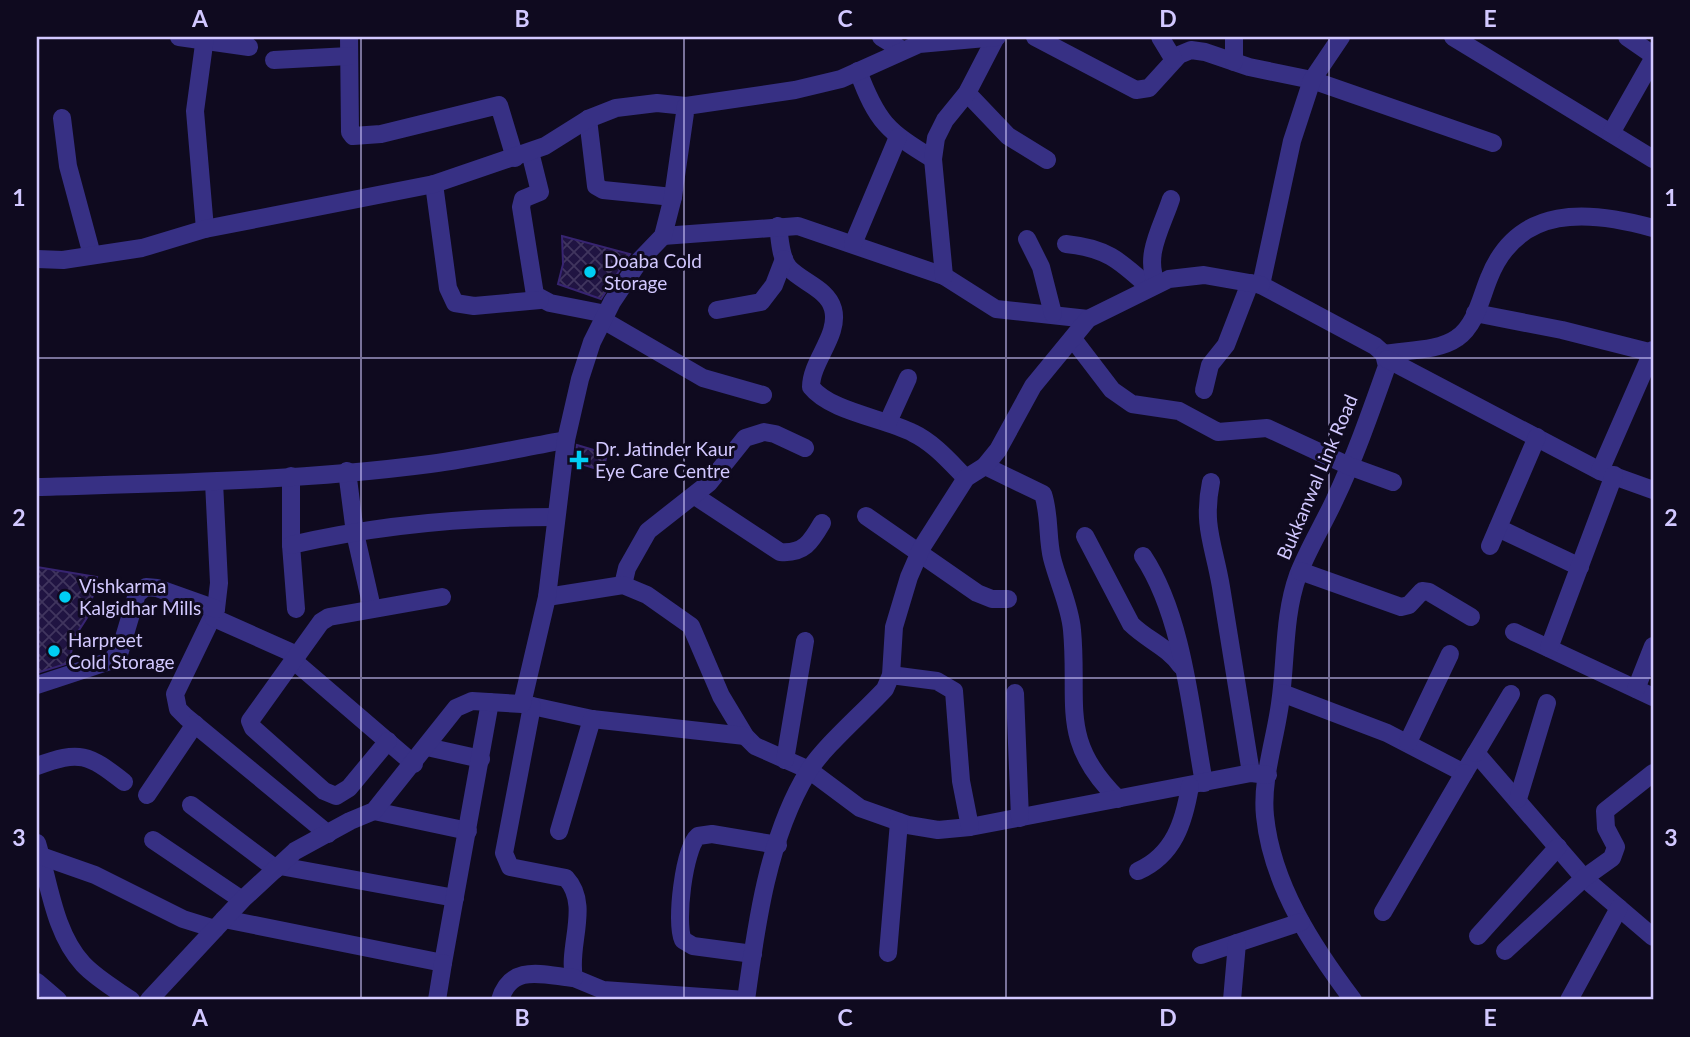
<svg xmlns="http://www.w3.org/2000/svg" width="1690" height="1037" viewBox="0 0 1690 1037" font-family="Lato,sans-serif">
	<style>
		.building { fill: url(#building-cross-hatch); stroke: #372471; stroke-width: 2 }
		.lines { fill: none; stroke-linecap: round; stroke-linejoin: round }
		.minor { stroke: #373084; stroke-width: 18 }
		.grid { fill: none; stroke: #d2c8ff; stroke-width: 2; stroke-opacity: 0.55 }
		.poi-dot { fill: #00cef3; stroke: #0f0a1f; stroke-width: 2.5 }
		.labels { text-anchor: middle; stroke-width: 6; stroke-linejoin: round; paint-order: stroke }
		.poi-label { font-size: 19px; fill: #d2c8ff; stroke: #0f0a1f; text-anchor: start }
		.street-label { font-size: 19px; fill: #d2c8ff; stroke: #0f0a1f }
		.neatline { fill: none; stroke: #d2c8ff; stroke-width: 2.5 }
		.grid-label { font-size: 23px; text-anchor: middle; font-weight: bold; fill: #d2c8ff }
	</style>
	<defs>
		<pattern id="building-cross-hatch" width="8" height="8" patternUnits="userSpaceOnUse" patternTransform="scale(1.75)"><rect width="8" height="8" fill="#201442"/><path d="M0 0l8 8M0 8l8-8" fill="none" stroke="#40355e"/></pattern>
	</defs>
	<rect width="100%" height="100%" fill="#0f0a1f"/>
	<g class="building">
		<path d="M562,236l68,18 -29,45 -43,-15 5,-20z"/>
		<path d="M577,445l30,9 -4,17 -28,-9z"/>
		<path d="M37,567l60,10 -9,39 -14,22 -5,25 -32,10z"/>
	</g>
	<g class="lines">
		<g class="minor">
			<path d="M179,37l70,10"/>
			<path d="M205,37l-10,74 10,118"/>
			<path d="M349,37l1,95 3,4 28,-2 118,-29 16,53"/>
			<path d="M881,37l21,13"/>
			<path d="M1035,37l101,53 13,-2 30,-33 12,-5 14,2 44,15 63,13 181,63"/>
			<path d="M1160,37l14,23"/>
			<path d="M1341,37l-29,43 -20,61 -31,144 114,61 9,8 3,12c-16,45 -32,91 -52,133 -12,26 -27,50 -37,76 -14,39 -12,81 -17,121 -4,39 -20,81 -16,120 7,69 48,131 88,184"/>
			<path d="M1453,37l200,122"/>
			<path d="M1627,37l26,18"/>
			<path d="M274,60l75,-4"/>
			<path d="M1234,62v-25"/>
			<path d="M858,71c19,51 29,60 75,88"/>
			<path d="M967,93l41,43 39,24"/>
			<path d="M62,118l6,48 24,89"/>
			<path d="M588,119l8,67 7,4 70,7"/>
			<path d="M1611,133l42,-74"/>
			<path d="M530,152l10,40 -17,7 -2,8 14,88 15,8 56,11"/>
			<path d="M434,184l14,104 7,15 19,3 66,-6"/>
			<path d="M778,226c2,13 2,32 11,42 13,14 39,21 44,41 7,26 -22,52 -22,78 20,25 73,31 102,46 21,10 37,29 53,45"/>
			<path d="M663,236l135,-10 146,50 52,33 92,10"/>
			<path d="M1027,239l14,28 12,47"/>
			<path d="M853,244l45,-107"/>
			<path d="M1066,244c41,4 54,17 83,43"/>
			<path d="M37,259l26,1 79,-12 63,-19 229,-45 111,-38 43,-27 28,-11 41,-5 29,3"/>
			<path d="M944,276l-11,-117 3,-21 9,-18 22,-27 29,-56"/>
			<path d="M1157,284c-14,-28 5,-57 14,-85"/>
			<path d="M717,310l44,-8 13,-17 10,-26"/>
			<path d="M1475,313l87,17 91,23"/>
			<path d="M603,320l100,58 60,17"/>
			<path d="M1073,339l39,51 20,14 47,7 39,21 49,-4 82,38 44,16"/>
			<path d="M1384,354c22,-4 55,-3 73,-16 19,-13 24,-41 32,-60 29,-74 100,-68 164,-50"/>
			<path d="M1387,359l213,112 53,19"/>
			<path d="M1204,390l6,-25 16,-20 24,-62"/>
			<path d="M888,422l20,-44"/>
			<path d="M985,466l58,28c7,21 4,43 9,64 6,24 18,48 20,72 7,74 -14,110 46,169"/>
			<path d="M347,471l8,62 17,75"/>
			<path d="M1600,471l53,-121"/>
			<path d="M291,476v69l5,64"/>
			<path d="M214,482l5,101 -3,26 -41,85 3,15 8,8 142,117"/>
			<path d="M1211,482c-9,44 3,63 10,105 10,62 20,124 30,186"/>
			<path d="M37,487c131,-4 263,-6 393,-23 46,-6 91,-16 136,-24"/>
			<path d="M695,496l85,56c24,2 31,-10 42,-29"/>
			<path d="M866,516l111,77 15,6h16"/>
			<path d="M1498,528l82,39"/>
			<path d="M1085,536l46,88c16,16 37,23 50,42"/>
			<path d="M291,545c86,-20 177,-28 265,-28"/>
			<path d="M1490,546l47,-109"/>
			<path d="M1143,556c40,60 48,155 61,227"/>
			<path d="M1300,571l101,36 8,-2 13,-14 7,1 42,25"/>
			<path d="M623,585l4,-17 21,-37 61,-48 36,-45 19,-6 11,2 30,14"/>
			<path d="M547,597l76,-12 24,10 44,31 30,70 24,40 10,10 54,24 51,38 48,17 30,5 32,-3 281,-54 17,2"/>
			<path d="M214,618l83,37"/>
			<path d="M1514,632l139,65"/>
			<path d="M1549,648l65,-173"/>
			<path d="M294,661l120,103"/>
			<path d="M891,675l46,6 17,10 7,90 9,46"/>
			<path d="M37,685l73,-24 10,-10 17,-57 9,-7 11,1 59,21"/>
			<path d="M1636,689l17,-43"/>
			<path d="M1015,693l5,125"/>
			<path d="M1282,693l105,40 77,40 12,-20 108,125 69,59"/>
			<path d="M523,704l69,15 153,17"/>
			<path d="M532,706l-28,147 6,14 56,11c25,27 1,68 8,100l29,12 143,10"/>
			<path d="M388,741l-39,47 -13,8 -12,-5 -71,-63 -3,-7 71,-99 8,-5 113,-20"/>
			<path d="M1408,742l42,-88"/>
			<path d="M427,747l54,12"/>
			<path d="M1476,753l35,-59"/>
			<path d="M785,760l20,-119"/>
			<path d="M37,766c43,-16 51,-12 87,16"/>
			<path d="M147,795l48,-71"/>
			<path d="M1518,799l29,-96"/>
			<path d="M191,805l85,64"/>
			<path d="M374,811l94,20"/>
			<path d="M559,831l33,-112"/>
			<path d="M153,840l89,60"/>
			<path d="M37,843c12,39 17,90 46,121 13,14 32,25 48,36"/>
			<path d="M41,856l54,19 88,44 32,10"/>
			<path d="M280,866l175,32"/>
			<path d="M1138,871c36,-16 46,-49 52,-85"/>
			<path d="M1383,912l81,-139"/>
			<path d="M224,919l219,44 47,-261"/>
			<path d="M1478,936l80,-89"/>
			<path d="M1505,951l79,-73 28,-20 4,-11 -10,-19 -1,-17 48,-38"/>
			<path d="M888,953l11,-131"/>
			<path d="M753,954l-60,-8 -10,-6c-8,-17 1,-92 15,-104l14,-2 66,11"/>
			<path d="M1201,955l100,-33"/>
			<path d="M37,982l21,18"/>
			<path d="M149,1000l93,-100 53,-49 55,-30 24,-10 82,-103 16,-7 50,3 25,-107 19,-157 14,-61 12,-37 20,-40 28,-42 23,-24 10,-39 13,-91 109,-16 46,-11 78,-35 78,-7"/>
			<path d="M437,1000l6,-37"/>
			<path d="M500,1000c11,-37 43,-25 74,-22"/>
			<path d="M746,1000c10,-74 22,-163 62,-228 14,-24 57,-61 77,-83l6,-14 3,-48 15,-50 13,-30 44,-69 19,-12 13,-16 35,-64 55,-67 81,-40 35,-4 57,10"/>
			<path d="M1232,1000l5,-57"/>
			<path d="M1569,1000l50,-92"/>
		</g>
	</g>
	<path class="grid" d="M361,37v963M684,37v963M1006,37v963M1329,37v963M37,358h1616M37,678h1616"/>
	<g class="poi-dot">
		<circle cx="590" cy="272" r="7"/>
		<path d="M575.5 449.5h7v7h7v7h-7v7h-7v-7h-7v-7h7z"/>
		<circle cx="65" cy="597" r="7"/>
		<circle cx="54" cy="651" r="7"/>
	</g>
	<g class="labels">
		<g class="poi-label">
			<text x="604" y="268">Doaba Cold<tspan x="604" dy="22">Storage</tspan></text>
			<text x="595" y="456">Dr. Jatinder Kaur<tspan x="595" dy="22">Eye Care Centre</tspan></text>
			<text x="79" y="593">Vishkarma<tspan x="79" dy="22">Kalgidhar Mills</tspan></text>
			<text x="68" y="647">Harpreet<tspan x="68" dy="22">Cold Storage</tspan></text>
		</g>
		<g class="street-label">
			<text transform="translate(1317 477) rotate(-67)" y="7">Bukkanwal Link Road</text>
		</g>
	</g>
	<rect width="1690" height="1037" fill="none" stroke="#0f0a1f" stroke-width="77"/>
	<rect x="38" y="38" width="1614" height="960" class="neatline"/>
	<g class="grid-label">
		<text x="200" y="27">A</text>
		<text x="522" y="27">B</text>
		<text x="845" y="27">C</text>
		<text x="1168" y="27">D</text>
		<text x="1490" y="27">E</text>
		<text x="19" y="206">1</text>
		<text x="1671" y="206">1</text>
		<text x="19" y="526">2</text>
		<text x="1671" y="526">2</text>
		<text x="19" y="846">3</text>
		<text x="1671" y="846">3</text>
		<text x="200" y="1026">A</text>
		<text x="522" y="1026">B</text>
		<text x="845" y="1026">C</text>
		<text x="1168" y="1026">D</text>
		<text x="1490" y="1026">E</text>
	</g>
</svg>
